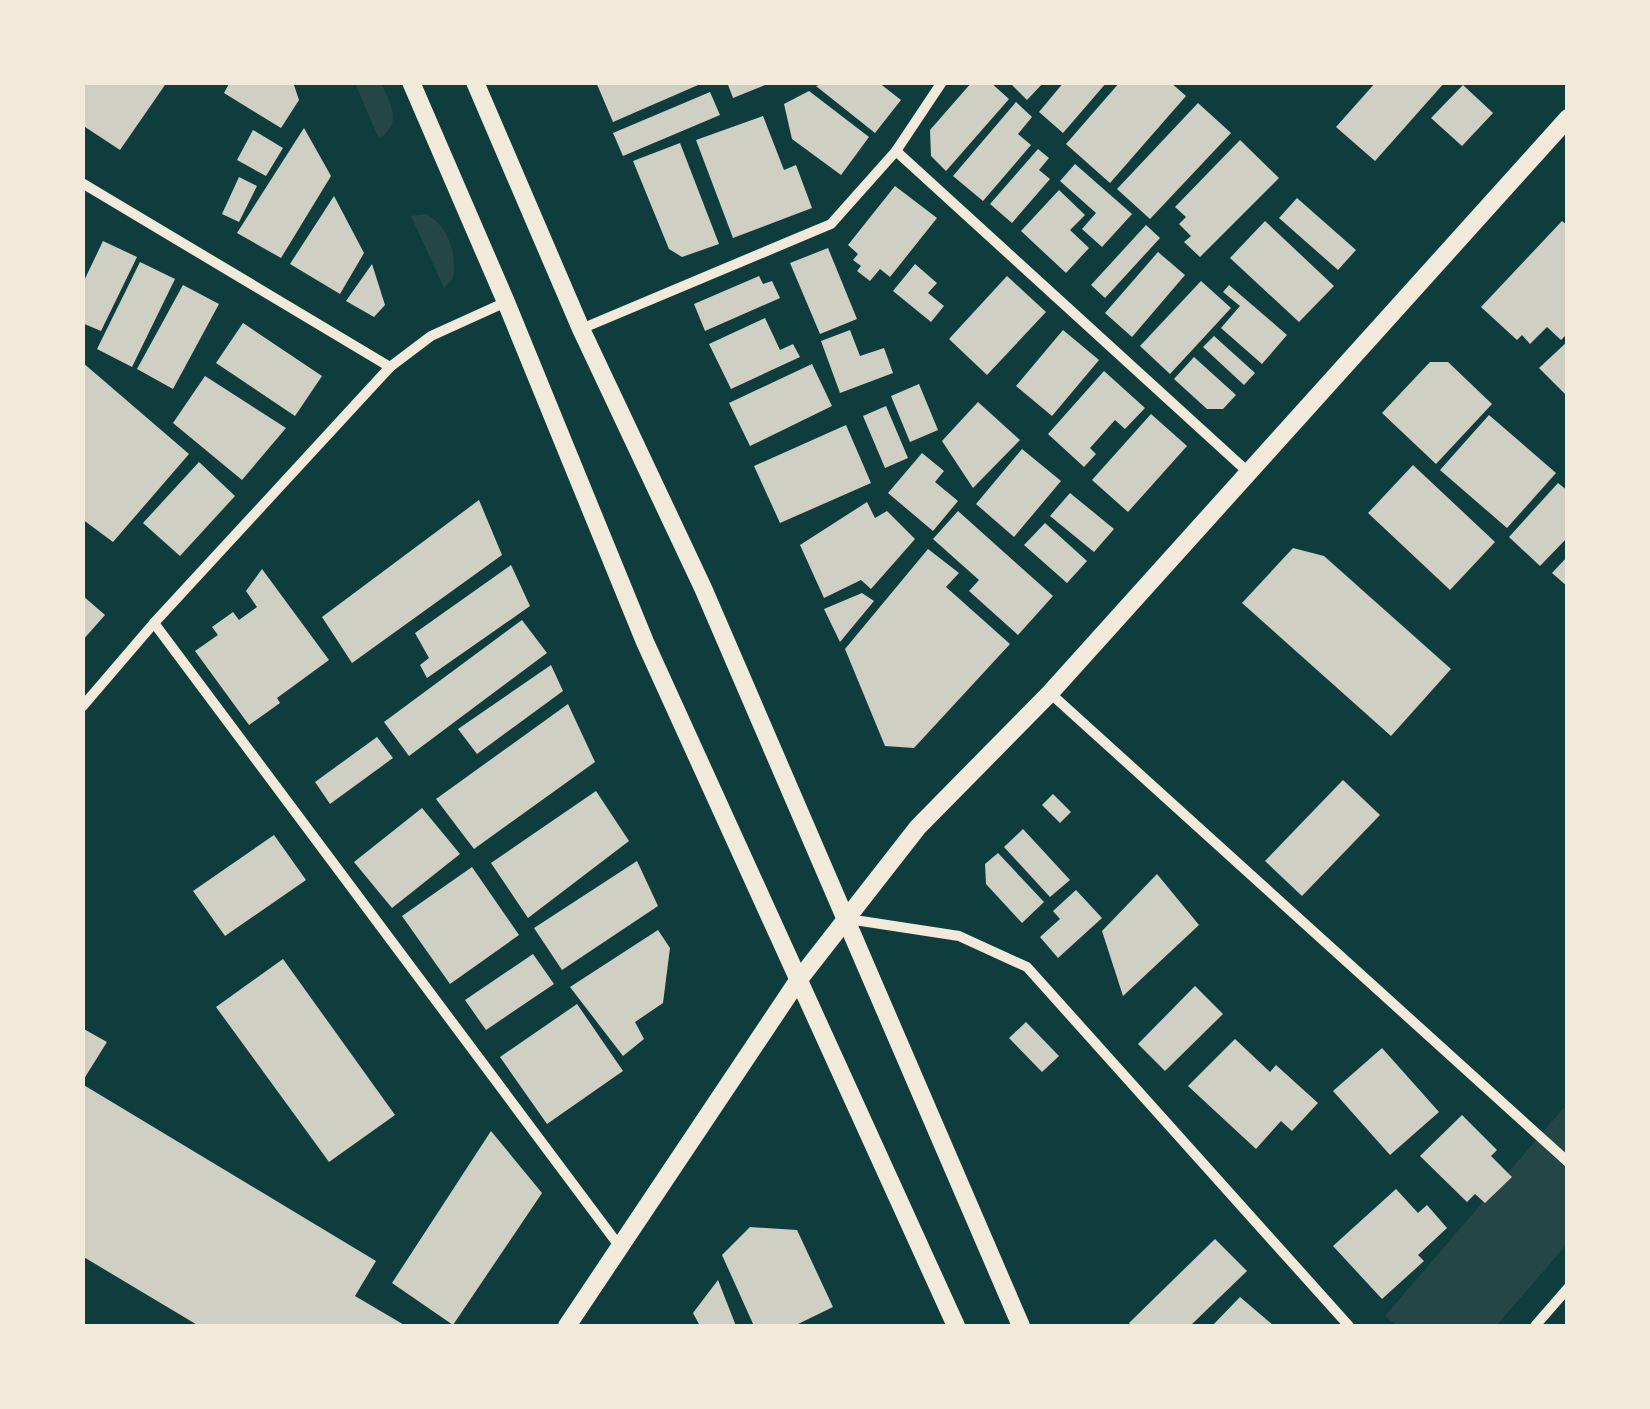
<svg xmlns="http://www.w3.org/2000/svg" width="1650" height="1409" viewBox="0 0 1650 1409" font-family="Roboto,sans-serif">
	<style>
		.green { fill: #244646 }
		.building { fill: #cfcfc3 }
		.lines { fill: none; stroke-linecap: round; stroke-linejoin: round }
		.minor { stroke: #f1e9da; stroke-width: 10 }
		.tertiary { stroke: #f1e9da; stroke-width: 18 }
	</style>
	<rect width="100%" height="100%" fill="#0f3d3e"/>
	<g class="green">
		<path d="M355,83h26c10,22 22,40 -2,56z"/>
		<path d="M426,214c23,12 31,40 27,65l-9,9 -33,-72z"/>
		<path d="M1567,1104v140l-71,82h-99l-12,-10z"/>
	</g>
	<g class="building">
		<path d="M82,82h85l-47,68 -38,-25z"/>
		<path d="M230,82h63l6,18 -18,28 -57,-35z"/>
		<path d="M596,82h109l-92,40z"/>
		<path d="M727,82h43v1l-37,15z"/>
		<path d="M827,82h51l23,18 -26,33 -59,-47z"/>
		<path d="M972,82h18l19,17 -63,72 -15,-15 -1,-26z"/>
		<path d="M1009,82h35l-17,18z"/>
		<path d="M1064,82h43l-44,51 -24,-21z"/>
		<path d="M1120,82h50l16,14 -76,87 -44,-39z"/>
		<path d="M1376,82h69l-70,79 -39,-34z"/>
		<path d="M1463,85l30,28 -31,33 -31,-28z"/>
		<path d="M809,91l60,46 -28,38 -49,-36 -8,-35z"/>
		<path d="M710,92l10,23 -97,41 -10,-23z"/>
		<path d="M1016,102l16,15 -14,17 13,11 -48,56 -30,-25z"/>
		<path d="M1198,103l33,30 -81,86 -33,-30z"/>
		<path d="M763,116l21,54 12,-5 16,43 -79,30 -37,-98z"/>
		<path d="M304,128l27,48 -50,82 -44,-25z"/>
		<path d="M253,130l30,18 -17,28 -29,-16z"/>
		<path d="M1240,140l39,38 -79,79 -16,-15 7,-6 -12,-12 7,-7 -11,-10z"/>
		<path d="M680,143l39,101 -37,13 -13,-8 -36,-88z"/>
		<path d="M1038,149l11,9 -10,12 11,9 -38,44 -22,-19z"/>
		<path d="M1075,164l57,50 -30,33 -20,-18 14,-16 -36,-32z"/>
		<path d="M239,177l18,9 -18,36 -17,-8z"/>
		<path d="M895,186l42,32 -47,59 -10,-8 -10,12 -13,-10 4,-5 -8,-6 5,-6 -10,-9z"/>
		<path d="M1059,190l26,25 -15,15 19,18 -23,25 -45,-42z"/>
		<path d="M334,196l30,57 -24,41 -50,-30z"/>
		<path d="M1297,198l59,52 -18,20 -59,-52z"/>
		<path d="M1265,221l69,65 -35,36 -69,-64z"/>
		<path d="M1562,221l6,5v107l-7,7 -14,-13 -17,17 -8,-9 -5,5 -36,-33z"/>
		<path d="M1146,225l14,13 -55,60 -14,-13z"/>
		<path d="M103,241l34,16 -36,74 -19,-8v-38z"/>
		<path d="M828,248l29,71 -37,15 -30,-71z"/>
		<path d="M1158,252l27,23 -53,62 -27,-24z"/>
		<path d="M140,262l35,17 -43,88 -35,-18z"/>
		<path d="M372,264l13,41 -11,12 -28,-16z"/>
		<path d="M915,264l22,19 -9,10 16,13 -13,16 -38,-31z"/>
		<path d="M759,276l4,8 9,-3 8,17 -75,33 -11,-27z"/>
		<path d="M1007,276l39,36 -59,63 -38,-36z"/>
		<path d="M1201,281l30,27 -61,66 -30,-28z"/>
		<path d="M183,285l36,19 -46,85 -36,-20z"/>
		<path d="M1229,285l58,50 -25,29 -41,-36 19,-22 -17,-14z"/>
		<path d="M765,318l15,32 13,-6 7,13 -69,32 -22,-45z"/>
		<path d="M243,323l79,53 -27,40 -79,-53z"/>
		<path d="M850,330l10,26 24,-8 9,25 -53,20 -19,-52z"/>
		<path d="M1063,330l36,30 -47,56 -36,-30z"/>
		<path d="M1214,336l41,37 -11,12 -41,-38z"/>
		<path d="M1568,341v56l-29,-29z"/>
		<path d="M1194,357l42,38 -13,14h-16l-33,-30z"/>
		<path d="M82,362l107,92 -76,88 -31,-23z"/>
		<path d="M1430,362h18l44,42 -56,60 -54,-51z"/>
		<path d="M812,364l20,42 -82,40 -21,-43z"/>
		<path d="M1104,371l41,37 -20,21 -10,-9 -25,28 6,6 -12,13 -36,-33z"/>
		<path d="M205,376l81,52 -44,52 -69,-57z"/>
		<path d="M919,384l19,46 -28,12 -19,-46z"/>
		<path d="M978,402l42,38 -47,48 -31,-47z"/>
		<path d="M886,406l22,52 -23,10 -22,-52z"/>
		<path d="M1151,414l36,32 -59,66 -36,-32z"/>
		<path d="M1489,415l67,58 -49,55 -67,-58z"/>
		<path d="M846,425l25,58 -91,40 -26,-57z"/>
		<path d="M1022,449l39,32 -47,56 -38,-33z"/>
		<path d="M922,453l22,18 -9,11 23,19 -25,30 -45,-38z"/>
		<path d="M199,462l36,34 -55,60 -37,-33z"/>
		<path d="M1413,465l82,77 -45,48 -82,-77z"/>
		<path d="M1558,483l10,8v46l-28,29 -31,-29z"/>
		<path d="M1070,493l44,36 -20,23 -44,-36z"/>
		<path d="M479,500l23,55 -150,108 -30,-46z"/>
		<path d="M867,502l8,16 12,-7 28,28 -44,50 -10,-9 -37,18 -24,-53z"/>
		<path d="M958,511l95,85 -35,39 -49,-44 10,-11 -46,-41z"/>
		<path d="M1045,523l42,38 -20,22 -43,-38z"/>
		<path d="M1293,548l31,8 127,113 -60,67 -149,-133z"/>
		<path d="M928,549l31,24 -13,14 64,57 -96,104 -29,-2 -40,-97z"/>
		<path d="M1568,556v31l-16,-14z"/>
		<path d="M511,565l19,41 -103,72 -7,-13 9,-7 -14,-25z"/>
		<path d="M262,569l67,91 -52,38 3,5 -31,22 -54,-74 23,-16 -6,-8 21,-15 6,8 18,-13 -11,-16z"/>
		<path d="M862,593l12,8 -34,41 -16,-33z"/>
		<path d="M82,595l23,20 -23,26z"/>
		<path d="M522,620l25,33 -138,103 -25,-34z"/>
		<path d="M551,665l12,26 -86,63 -19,-25z"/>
		<path d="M568,704l27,58 -121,87 -38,-50z"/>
		<path d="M377,737l16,21 -63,46 -15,-22z"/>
		<path d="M1343,780l37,35 -78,81 -37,-35z"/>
		<path d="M596,791l33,50 -101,77 -37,-55z"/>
		<path d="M1053,794l18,18 -11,11 -18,-18z"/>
		<path d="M422,808l38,46 -68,54 -38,-46z"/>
		<path d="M1023,829l47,51 -20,17 -46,-50z"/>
		<path d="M274,835l32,45 -81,56 -32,-45z"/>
		<path d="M998,853l46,49 -22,21 -36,-39 -1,-20z"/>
		<path d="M637,861l21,45 -96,64 -28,-42z"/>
		<path d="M472,867l47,68 -69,49 -48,-68z"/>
		<path d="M1157,874l42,51 -76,71 -21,-65z"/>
		<path d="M1076,890l26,28 -44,40 -18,-21 20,-18 -7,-8z"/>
		<path d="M658,930l12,18 -7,55 -28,19 9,17 -21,17 -53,-69z"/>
		<path d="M533,954l21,30 -68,46 -21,-30z"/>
		<path d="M283,959l112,156 -66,47 -113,-155z"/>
		<path d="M1195,986l28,28 -58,57 -27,-27z"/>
		<path d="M577,1004l46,67 -76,53 -47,-67z"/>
		<path d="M1026,1022l33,34 -17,16 -33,-34z"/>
		<path d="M82,1028l25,14 -25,40z"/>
		<path d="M1235,1039l35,33 6,-7 42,38 -26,28 -11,-10 -25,28 -68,-63z"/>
		<path d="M1382,1048l57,64 -49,43 -57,-64z"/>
		<path d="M82,1084l294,177 -21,35 51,30h-207l-117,-70z"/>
		<path d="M1462,1115l35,35 -6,6 21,21 -27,26 -10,-9 -8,8 -47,-46z"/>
		<path d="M491,1131l51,62 -89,132 -61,-42z"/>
		<path d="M1396,1189l22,24 9,-8 20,23 -29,27 6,6 -42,38 -49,-53z"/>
		<path d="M750,1227l47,3 36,77 -39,19h-40l-32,-71z"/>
		<path d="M1215,1239l32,32 -57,55h-59l-2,-3z"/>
		<path d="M718,1280l18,46h-36l-7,-13z"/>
		<path d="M1240,1297l34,29h-62z"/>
	</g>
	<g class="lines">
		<g class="minor">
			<path d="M896,151l353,322"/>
			<path d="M82,183l308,184"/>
			<path d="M581,329l250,-105 65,-73 46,-69"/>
			<path d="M154,623l466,624"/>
			<path d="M1050,693l518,469"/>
			<path d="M82,707l72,-84 236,-256 41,-31 75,-34"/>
			<path d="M848,919l111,17 68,31 322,359"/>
			<path d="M1535,1326l33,-38"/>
		</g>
		<g class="tertiary">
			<path d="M411,82l95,220 139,340 311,684"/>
			<path d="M475,82l106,247 122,259 318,738"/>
			<path d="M567,1326l230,-344 121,-155 132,-134 518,-575"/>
		</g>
	</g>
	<rect width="1650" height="1409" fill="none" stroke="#f1e9da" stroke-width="170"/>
</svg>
